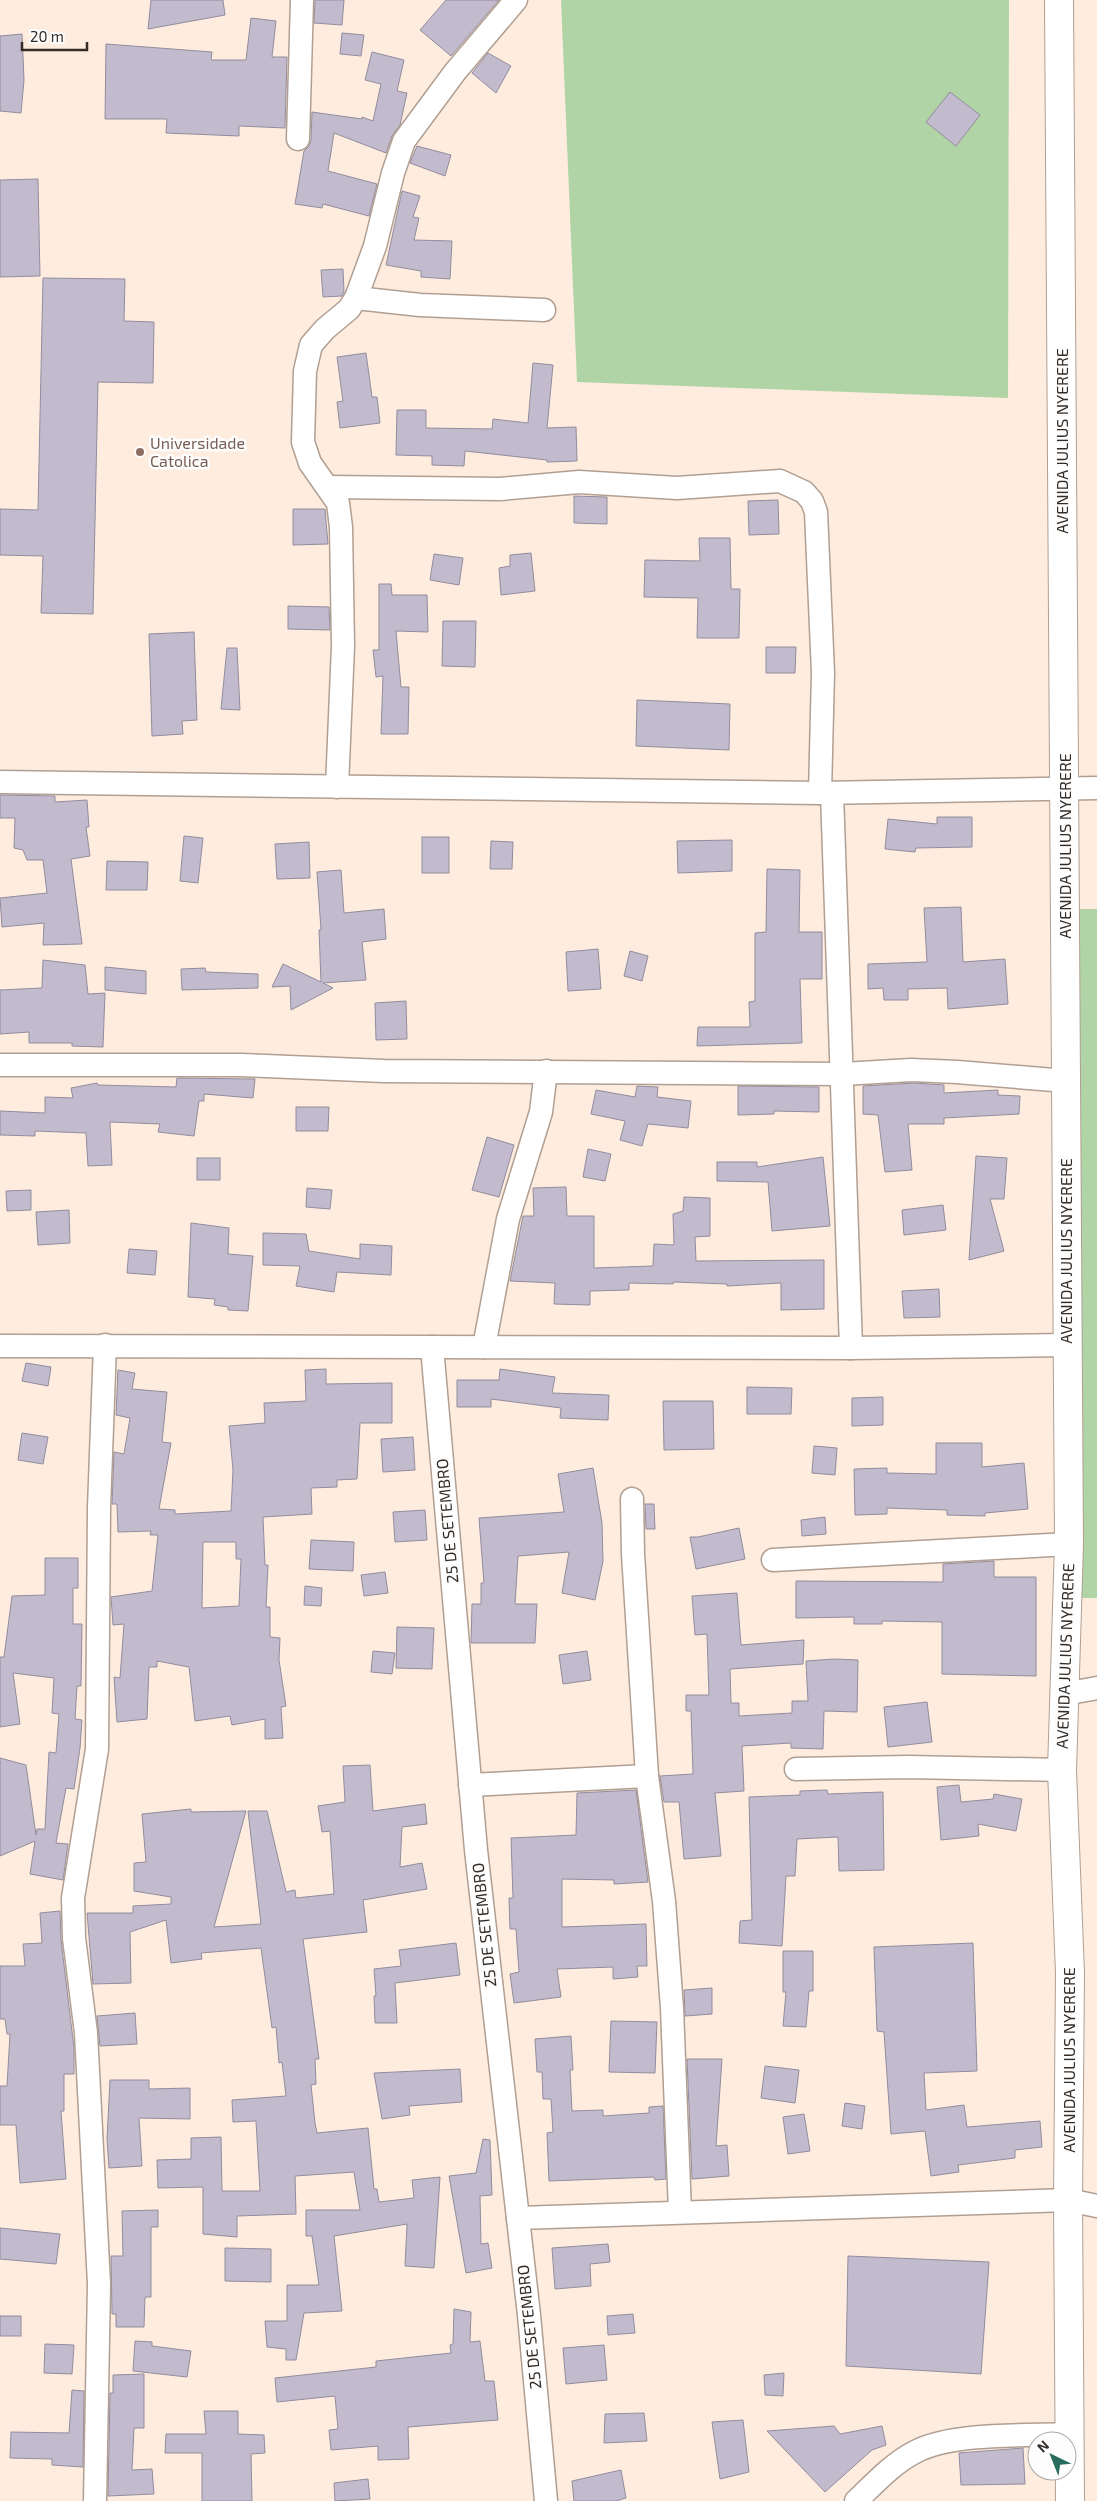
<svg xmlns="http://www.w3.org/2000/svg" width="1097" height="2501" viewBox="0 0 1097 2501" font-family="'Exo 2',sans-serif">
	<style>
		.green { fill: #b1d4a6 }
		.building { fill: #c2bbce; stroke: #928c9e; fill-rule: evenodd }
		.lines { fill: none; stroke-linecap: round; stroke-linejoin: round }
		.street-casing { stroke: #b09f92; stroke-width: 25 }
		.secondary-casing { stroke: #b09f92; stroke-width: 30 }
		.street { stroke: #fff; stroke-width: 22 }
		.secondary { stroke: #fff; stroke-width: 28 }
		.education-dot { fill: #8d6e63; stroke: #fdfdfd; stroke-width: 2 }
		.labels { text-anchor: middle; stroke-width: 5; stroke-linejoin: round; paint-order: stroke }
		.street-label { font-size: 16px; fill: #342d27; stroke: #fdfdfd }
		.education-label { font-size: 16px; fill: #785e54; stroke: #fdfdfd; text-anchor: start }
	</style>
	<rect width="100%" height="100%" fill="#feecde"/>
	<g class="green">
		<path d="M561,0h448l-1,398 -431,-16z"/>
		<path d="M1071,909h26v689h-17z"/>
	</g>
	<g class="building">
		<path d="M151,0h72l2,15 -77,14z"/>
		<path d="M315,0h29l-2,25 -28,-2z"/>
		<path d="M446,0h53l-48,56 -31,-26z"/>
		<path d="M251,18l25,3 -4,36h15l-2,71 -46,-2v10l-73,-3 1,-14h-62l1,-75 106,8 -1,8h35z"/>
		<path d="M342,33l22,2 -3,21 -21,-2z"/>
		<path d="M22,34l2,46 -3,33 -21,-2v-75z"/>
		<path d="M372,52l32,8 -7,31 10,2 -7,32 -8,11 -6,17 -52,-20 -6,38 49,13 -8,32 -46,-12 -1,4 -27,-4 9,-53 5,-5 2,-6 1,-28 50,7v-2l11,4 8,-37 -16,-4z"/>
		<path d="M488,53l23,13 -15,27 -24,-20z"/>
		<path d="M950,92l30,23 -24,31 -30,-24z"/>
		<path d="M417,146l34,9 -6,21 -35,-13z"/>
		<path d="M38,179l2,97 -40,1v-97z"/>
		<path d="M402,191l18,5 -7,21 6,1 -5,22 38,1 -2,38 -29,-2v-6l-35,-6z"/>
		<path d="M343,269l1,23 -2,4 -19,1 -2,-27z"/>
		<path d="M43,278l82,1 -1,42 30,1 -1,61 -55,-1 -5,232 -52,-1 2,-57 -43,-1v-46l38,1z"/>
		<path d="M366,353l6,44h5l3,26 -40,5 -3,-26 6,-1 -6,-44z"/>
		<path d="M533,363l20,2 -6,63 29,-1 1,34 -30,1v-2l-82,-9 -1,15 -32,-1v-9l-36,-1 1,-45h29v18l66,1 1,-10 35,4z"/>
		<path d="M574,496l33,1v27l-33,-1z"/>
		<path d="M778,500l1,34 -30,1 -1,-34z"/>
		<path d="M293,509h32l3,35 -35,1z"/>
		<path d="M699,538h31l1,51h9l-1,49h-42l1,-40 -54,-1 1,-37 55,1z"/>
		<path d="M531,553l4,38 -34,4 -2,-27 11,-2v-11z"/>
		<path d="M434,554l29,4 -4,27 -29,-5z"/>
		<path d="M379,584h12l1,11h35l1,37 -32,-1 5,56h8l-1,47h-27l2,-58 -7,1 -3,-27h6z"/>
		<path d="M288,606l41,1 1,23 -42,-1z"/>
		<path d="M443,621h33l-1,46 -33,-1z"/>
		<path d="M194,632l3,88 -15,1 1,13 -31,2 -3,-102z"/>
		<path d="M766,647h30l-1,26h-29z"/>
		<path d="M227,648h10l3,62 -19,-1z"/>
		<path d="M637,700l93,4 -1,46 -93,-4z"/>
		<path d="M0,795l55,1v6l32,-2 2,27h-3l4,29 -19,3 11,85 -39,1 1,-22 -42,4 -2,-29 47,-5 -4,-33h-16l-4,-10 -9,-2 1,-30h-15z"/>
		<path d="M937,817h35v30l-56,1 -1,4 -30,-3 3,-30 49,5z"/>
		<path d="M184,836l19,2 -5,45 -18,-2z"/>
		<rect x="422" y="837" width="27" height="36"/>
		<path d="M732,840v31l-54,2 -1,-32z"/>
		<path d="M491,841l22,1 -1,27h-22z"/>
		<path d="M309,842l1,36 -33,1 -2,-35z"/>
		<path d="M107,861l41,1 -1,28h-41z"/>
		<path d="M767,869l33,1 -1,62h23v47h-22l2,64 -105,3 1,-19h52l-1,-25 6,-1v-68l11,-1z"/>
		<path d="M341,870l3,43 40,-4 2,30 -24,3 4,38 -43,3 10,5 -42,22 -1,-24 -18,1 11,-23 38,18 -2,-52h2l-4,-58z"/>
		<path d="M961,907l2,55 42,-3 3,45 -60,5 -1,-21 -39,1v11h-24l-1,-12 -15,1v-25l59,-2 -3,-54z"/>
		<path d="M598,949l3,40 -33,2 -2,-39z"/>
		<path d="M630,951l18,5 -6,25 -18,-5z"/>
		<path d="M43,960l42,5 3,29 17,-1 -2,54 -31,-1v-3h-43v-11l-29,2v-44l42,-2z"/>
		<path d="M105,967l41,4v23l-41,-4z"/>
		<path d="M205,968l1,4 52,2v14l-76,2 -1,-21z"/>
		<path d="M406,1001l1,38 -31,1 -1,-37z"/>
		<path d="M177,1078l78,1 -2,19 -49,-4v7h-5l-5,35 -36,-4 2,-8 -50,-2 2,43 -24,1 -2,-33 -51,-2v5l-35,-1v-24l45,2v-16l28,1 -2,-10 26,-5 1,2 78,2z"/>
		<path d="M914,1083l30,2v8l54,-3v5l22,1 -1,18 -75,4v6h-36l4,46 -27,2 -7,-57 -15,-1v-28z"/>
		<path d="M637,1086l21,1 -1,10 34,4 -3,27 -40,-4 -6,22 -22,-6 5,-19 -34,-7 5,-24 39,7z"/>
		<path d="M738,1086l81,1v25l-45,-1v3l-36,1z"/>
		<path d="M296,1107h33l-1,24h-32z"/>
		<path d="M487,1137l27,8 -15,52 -27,-7z"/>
		<path d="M588,1149l23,5 -6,27 -22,-4z"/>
		<path d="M976,1156l31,2 -3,41h-14l14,52 -35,9z"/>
		<path d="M823,1157l7,69 -58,5 -4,-49 -51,-1v-19h40v5z"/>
		<rect x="197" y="1158" width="23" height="22"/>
		<path d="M566,1187l1,29h27v52l59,-2 1,-22 20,1 -1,-31 10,-3 1,-14 26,1v38l-15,1 1,24 128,-1v49l-43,1v-27l-54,3v-2l-54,-2v2l-44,-1v7l-39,1v14l-36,-1 1,-21 -45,-2 13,-65h11l-1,-28z"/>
		<path d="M307,1188l25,2 -2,19 -24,-2z"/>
		<path d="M31,1190v20l-24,1 -1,-20z"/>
		<path d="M943,1205l3,25 -42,5 -2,-25z"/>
		<path d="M69,1210l1,33 -32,2 -2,-33z"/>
		<path d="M191,1223l38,5 -1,26 25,2 -5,55 -20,-1v-3l-14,-2 1,-6 -27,-2z"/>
		<path d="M263,1233l43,1 3,17 51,8v-15l32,2 -1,29 -54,-3 -3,20 -38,-6 4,-20 -37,-1z"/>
		<path d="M129,1249l28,2 -2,24 -28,-2z"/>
		<path d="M939,1289l1,28 -36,1 -2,-27z"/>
		<path d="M26,1363l25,4 -3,19 -26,-5z"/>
		<path d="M326,1369v15l66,-1v40h-32l-3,56 -20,1v7l-26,1 1,26 -49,3 2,48h3l-2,42h4v30l10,1 -1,22 7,46 -5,1 2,31 -18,1v-20l-33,6 -2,-9 -35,5 -6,-54 -32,-6v6h-8l-2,52 -30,3 -3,-45 6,1 4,-54 -11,1 -2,-28 41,-6 6,-56h-8l1,-4 -33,1 -1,-28h-5l2,-52 10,2 6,-36 -14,-3 2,-45 17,3 -3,16 35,3 -5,50 9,1 -12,66 16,1v4l56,-3 2,-41 -4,-44 36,-3 -1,-20 42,-2 -1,-31zM203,1542h33v17h5l-2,47 -37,2z"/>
		<path d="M500,1369l55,8 -3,16 57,2 -1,25 -48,-2 1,-10 -70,-9v8h-34v-27h42z"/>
		<path d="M747,1387l45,1 -1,26h-44z"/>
		<path d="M883,1397v28l-31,1v-28z"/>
		<path d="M663,1401h50l1,48 -50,1z"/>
		<path d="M22,1433l26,4 -5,27 -25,-4z"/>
		<path d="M413,1437l2,33 -32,2 -2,-33z"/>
		<path d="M936,1443h46v24l42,-4 4,46 -43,4v3l-38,-1v-5l-60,-2v6l-32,1 -1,-46 33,-1v5l49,1z"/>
		<path d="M814,1446l23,2 -2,27 -23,-2z"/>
		<path d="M593,1468l9,55 1,38 -8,39 -33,-7 7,-41 -51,4 -3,48h22l-2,39h-64l1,-39h9v-21h3l-5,-65 85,-6 -6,-38z"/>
		<path d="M645,1504h9l1,25h-9z"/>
		<path d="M425,1510l2,30 -32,2 -2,-30z"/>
		<path d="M825,1517l1,17 -24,2 -1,-16z"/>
		<path d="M739,1528l6,31 -49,10 -6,-32h8z"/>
		<path d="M311,1540l43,2 -1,29 -44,-2z"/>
		<path d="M45,1558h33v30h-5v36h9l-1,62h-4l-2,33 7,1 -2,28 -6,41 -8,-1 -10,55 12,1 -5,36 -33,-6 5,-33 -35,15v-98l26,7 10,70 1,-6h8l4,-77 7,1 3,-39 -7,-1 2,-35 -41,-5 7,51 -20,3v-70h4l8,-61 33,-1z"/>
		<path d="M994,1561v16h42v99l-94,-2v-52l-60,-1v3h-28v-7l-58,1v-37l147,1v-18z"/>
		<path d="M385,1572l3,21 -24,3 -3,-21z"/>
		<path d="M305,1586l17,2 -1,18 -17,-1z"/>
		<path d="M737,1593l4,52 63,-5 -1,24 -73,5 1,34h8v13l53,-3v-12h16l-2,-40 28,-2 24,1 -1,52 -33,-1 -1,38 -32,-1v-5l-49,3 2,45 -29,2 6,63 -37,3 -5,-57h-15l-4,-26 33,-2 -2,-63h-5v-16h23l-2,-61 -12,1 -3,-39z"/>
		<path d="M397,1627l37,1 -2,41 -36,-1z"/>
		<path d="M373,1651l22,2 -3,21 -21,-2z"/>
		<path d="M587,1651l4,29 -28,4 -4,-29z"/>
		<path d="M927,1702l5,40 -44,5 -4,-40z"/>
		<path d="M370,1765l3,46 52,-7 2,20 -25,3 -2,40 22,-4 5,26 -64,11 4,32 -64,7 16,120h-4l1,25 -5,1 4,38 2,10 51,-5 6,61h3l2,13 35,-4 -2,-18 28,-3 -6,91 -29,-2 2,-42 -73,12 8,75 -38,2 -8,47h-10v-11l-19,-2 -2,-26h22v-36h32l-7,-49h-6v-26h54l-6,-38 -59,4 1,38 -59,2v21l-34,-3v-47l-45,1 -1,-28 34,-1v-21l30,-1 1,54h38l-4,-70 -23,1 -1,-22 54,-4 -4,-34 -3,1 -3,-36 -4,1 -11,-80 -60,5 1,6 -31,4 -5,-43 -36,12 1,51 -38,1 -6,-71h46v-7l38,-2v-7l-37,-6v-28l12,-1 -4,-48 49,-5v3l55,-1 -32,116 47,-3 -13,-113h19l19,81 9,-2 1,8 38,-4 -4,-63 -8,1 -4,-26 27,-4 -2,-36z"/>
		<path d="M959,1785l2,17 32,-3 1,-5 28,5 -6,32 -38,-7 1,12 -38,4 -4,-53z"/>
		<path d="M636,1790l12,92 -34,2v-4l-52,-1v48l84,-3 1,42h-10l1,11 -25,2v-12l-56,2 4,28 -47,6 -4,-29 9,-2 -3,-43h-6l-1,-31h4l-2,-60 65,-3 1,-42z"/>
		<path d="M827,1790l1,4 55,-2 1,78 -45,1 -1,-34 -41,2 -2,37h-9l-4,70 -43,-3 1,-22 12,-1 -3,-123 51,-2v-4z"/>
		<path d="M60,1911l1,29 13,108v26h-10v37h-3l5,68 -46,4 -4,-58h-16v-39h7l3,-52h-3l-2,-15h-5v-53h25l-2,-22 19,-1 -2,-30z"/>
		<path d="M456,1943l4,32 -65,8 2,40h-22l-1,-27h2l-2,-27 27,-3 -2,-16z"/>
		<path d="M973,1943l4,128 -53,2 2,37 38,-5 3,22 73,-6 2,26 -27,3v8l-57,7 1,7 -28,4 -6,-45 -34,3 -7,-102 -7,-1 -3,-84z"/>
		<path d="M783,1951h30v40h-4l-3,36 -23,-1 3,-34h-3z"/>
		<path d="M712,1988v26l-27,2 -1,-26z"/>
		<path d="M135,2013l2,31 -37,2 -3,-30z"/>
		<path d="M611,2021l46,1 -2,51 -46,-1z"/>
		<path d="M571,2036l2,34h-3l2,41 31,-1v6l46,-3v-6l14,-1 3,73 -11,1 -1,-3 -105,4 -2,-48 6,-1 -2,-33h-8l-1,-27h-5l-2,-33z"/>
		<path d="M687,2059h35l-6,87 11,-1 2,31 -37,3z"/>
		<path d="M765,2066l34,4 -4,33 -34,-5z"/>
		<path d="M460,2069l2,33 -53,4 1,9 -28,4 -8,-46z"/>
		<path d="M110,2080h39v9l41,-1v31l-51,-1 3,48 -33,2 -2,-29z"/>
		<path d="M845,2103l20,3 -3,23 -20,-3z"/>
		<path d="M804,2114l6,37 -22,3 -5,-37z"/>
		<path d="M483,2139l7,1 2,55 -12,1 1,48 7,-1 4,25 -26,5 -17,-97 27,-3z"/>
		<path d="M158,2210v17h-7v70h-6l-1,30h-28v-13h-4l-1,-58h12l-1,-45z"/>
		<path d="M0,2228l60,6 -4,30 -56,-5z"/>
		<path d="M608,2244l2,18 -20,2 1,22 -36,3 -3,-41z"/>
		<path d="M225,2248l46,1v33l-46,-1z"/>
		<path d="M848,2256l141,6 -8,112 -135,-8z"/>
		<path d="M454,2309l17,3 -1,30 10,-1 5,40h9l4,39 -90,7 1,32 -31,1v-14l-47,4 -2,-20 9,-1 -3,-33 -58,6 -2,-24 101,-11v-6l75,-8 -1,-8 3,-1z"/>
		<path d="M633,2314l2,19 -27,2 -1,-19z"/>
		<rect x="0" y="2316" width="21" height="20"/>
		<path d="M135,2341l17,1v4l39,5 -4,26 -54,-6z"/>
		<path d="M45,2344l29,1 -2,29 -28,-1z"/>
		<path d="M604,2345l3,35 -41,4 -3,-36z"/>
		<path d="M784,2373l-1,23 -18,-1 -1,-20z"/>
		<path d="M144,2374v54h-10l-2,42 20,-1 2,25 -46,2 2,-103h3v-18z"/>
		<path d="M72,2390l12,1 -1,76 -31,-2v-6l-42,-1 1,-26 58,1z"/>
		<path d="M204,2411h34v23l26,1 1,18 -14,1 1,47h-50v-48h-37l1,-19h40z"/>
		<path d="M644,2413l3,28 -43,2 1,-29z"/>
		<path d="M743,2420l6,52 -29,7 -8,-57z"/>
		<path d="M834,2426l6,8 42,-8 4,19 -14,5 -47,42 -58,-61z"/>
		<path d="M1023,2448l2,36 -64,1 -2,-32z"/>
		<path d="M621,2470l5,28 -10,3h-42l-2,-20z"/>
		<path d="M368,2479l2,20 -35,2 -1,-18z"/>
	</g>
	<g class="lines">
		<defs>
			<g id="street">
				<path d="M298,139l4,-139"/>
				<path d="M356,298l64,7 124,5"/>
				<path d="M328,487l172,2 79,-7 98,6 103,-7 24,11 8,9 4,11 7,161 -3,120"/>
				<path d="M0,782l820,11 277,-5"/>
				<path d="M337,787l6,-141 -2,-119 -3,-24 -28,-40 -7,-21 2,-71 6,-26 14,-16 24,-20 7,-11 19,-52 18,-73 11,-32 51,-69 61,-72"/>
				<path d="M832,793l19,555"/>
				<path d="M0,1065h241l143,6 459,3 68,-4 46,2 109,9"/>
				<path d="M0,1346l851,2 216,-3"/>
				<path d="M432,1347l44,503 53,465 17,186"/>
				<path d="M484,1347l24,-128 33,-107 5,-41"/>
				<path d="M632,1499l1,55 14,222 17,125 8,107 8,204"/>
				<path d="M773,1560l296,-16"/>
				<path d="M1064,1694l33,-6"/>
				<path d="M796,1769l112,-2 154,3"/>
				<path d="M470,1785l177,-9"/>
				<path d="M518,2218l550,-18 29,6"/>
				<path d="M95,2501l4,-217 -13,-251 -12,-95 -1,-40 24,-149 2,-241 6,-163"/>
				<path d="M856,2501c19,-18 36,-37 59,-49 38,-20 111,-16 155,-18"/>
			</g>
			<path id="secondary" d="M1059,0l10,1544 -7,226 8,203 -2,227 2,301"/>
		</defs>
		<use href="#street" class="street-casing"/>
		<use href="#secondary" class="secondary-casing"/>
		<use href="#street" class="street"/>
		<use href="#secondary" class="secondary"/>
	</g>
	<circle class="education-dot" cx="140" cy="452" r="5"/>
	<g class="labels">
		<g class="street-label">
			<text transform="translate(1062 441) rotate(-90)" y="6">AVENIDA JULIUS NYERERE</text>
			<text transform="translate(1065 846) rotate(-90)" y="6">AVENIDA JULIUS NYERERE</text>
			<text transform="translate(1066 1251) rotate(-90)" y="6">AVENIDA JULIUS NYERERE</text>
			<text transform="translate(447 1521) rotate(-95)" y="6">25 DE SETEMBRO</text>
			<text transform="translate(1065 1656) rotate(-88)" y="6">AVENIDA JULIUS NYERERE</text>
			<text transform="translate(484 1925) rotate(-96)" y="6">25 DE SETEMBRO</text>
			<text transform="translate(1069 2060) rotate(-90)" y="6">AVENIDA JULIUS NYERERE</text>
			<text transform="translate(529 2327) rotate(-96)" y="6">25 DE SETEMBRO</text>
		</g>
		<g class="education-label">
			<text x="150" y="449">Universidade<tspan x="150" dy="18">Catolica</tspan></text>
		</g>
	</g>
	<g transform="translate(1052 2456) rotate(317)"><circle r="24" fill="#fdfdfd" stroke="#adaaa7"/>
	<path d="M0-4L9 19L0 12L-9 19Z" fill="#276c5f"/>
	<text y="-8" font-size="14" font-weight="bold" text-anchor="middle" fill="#342d27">N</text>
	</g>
	<path d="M22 42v8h65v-8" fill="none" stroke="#342d27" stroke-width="2.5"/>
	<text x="30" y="42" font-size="15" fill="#342d27" stroke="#fdfdfd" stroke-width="4" paint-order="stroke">20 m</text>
</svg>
